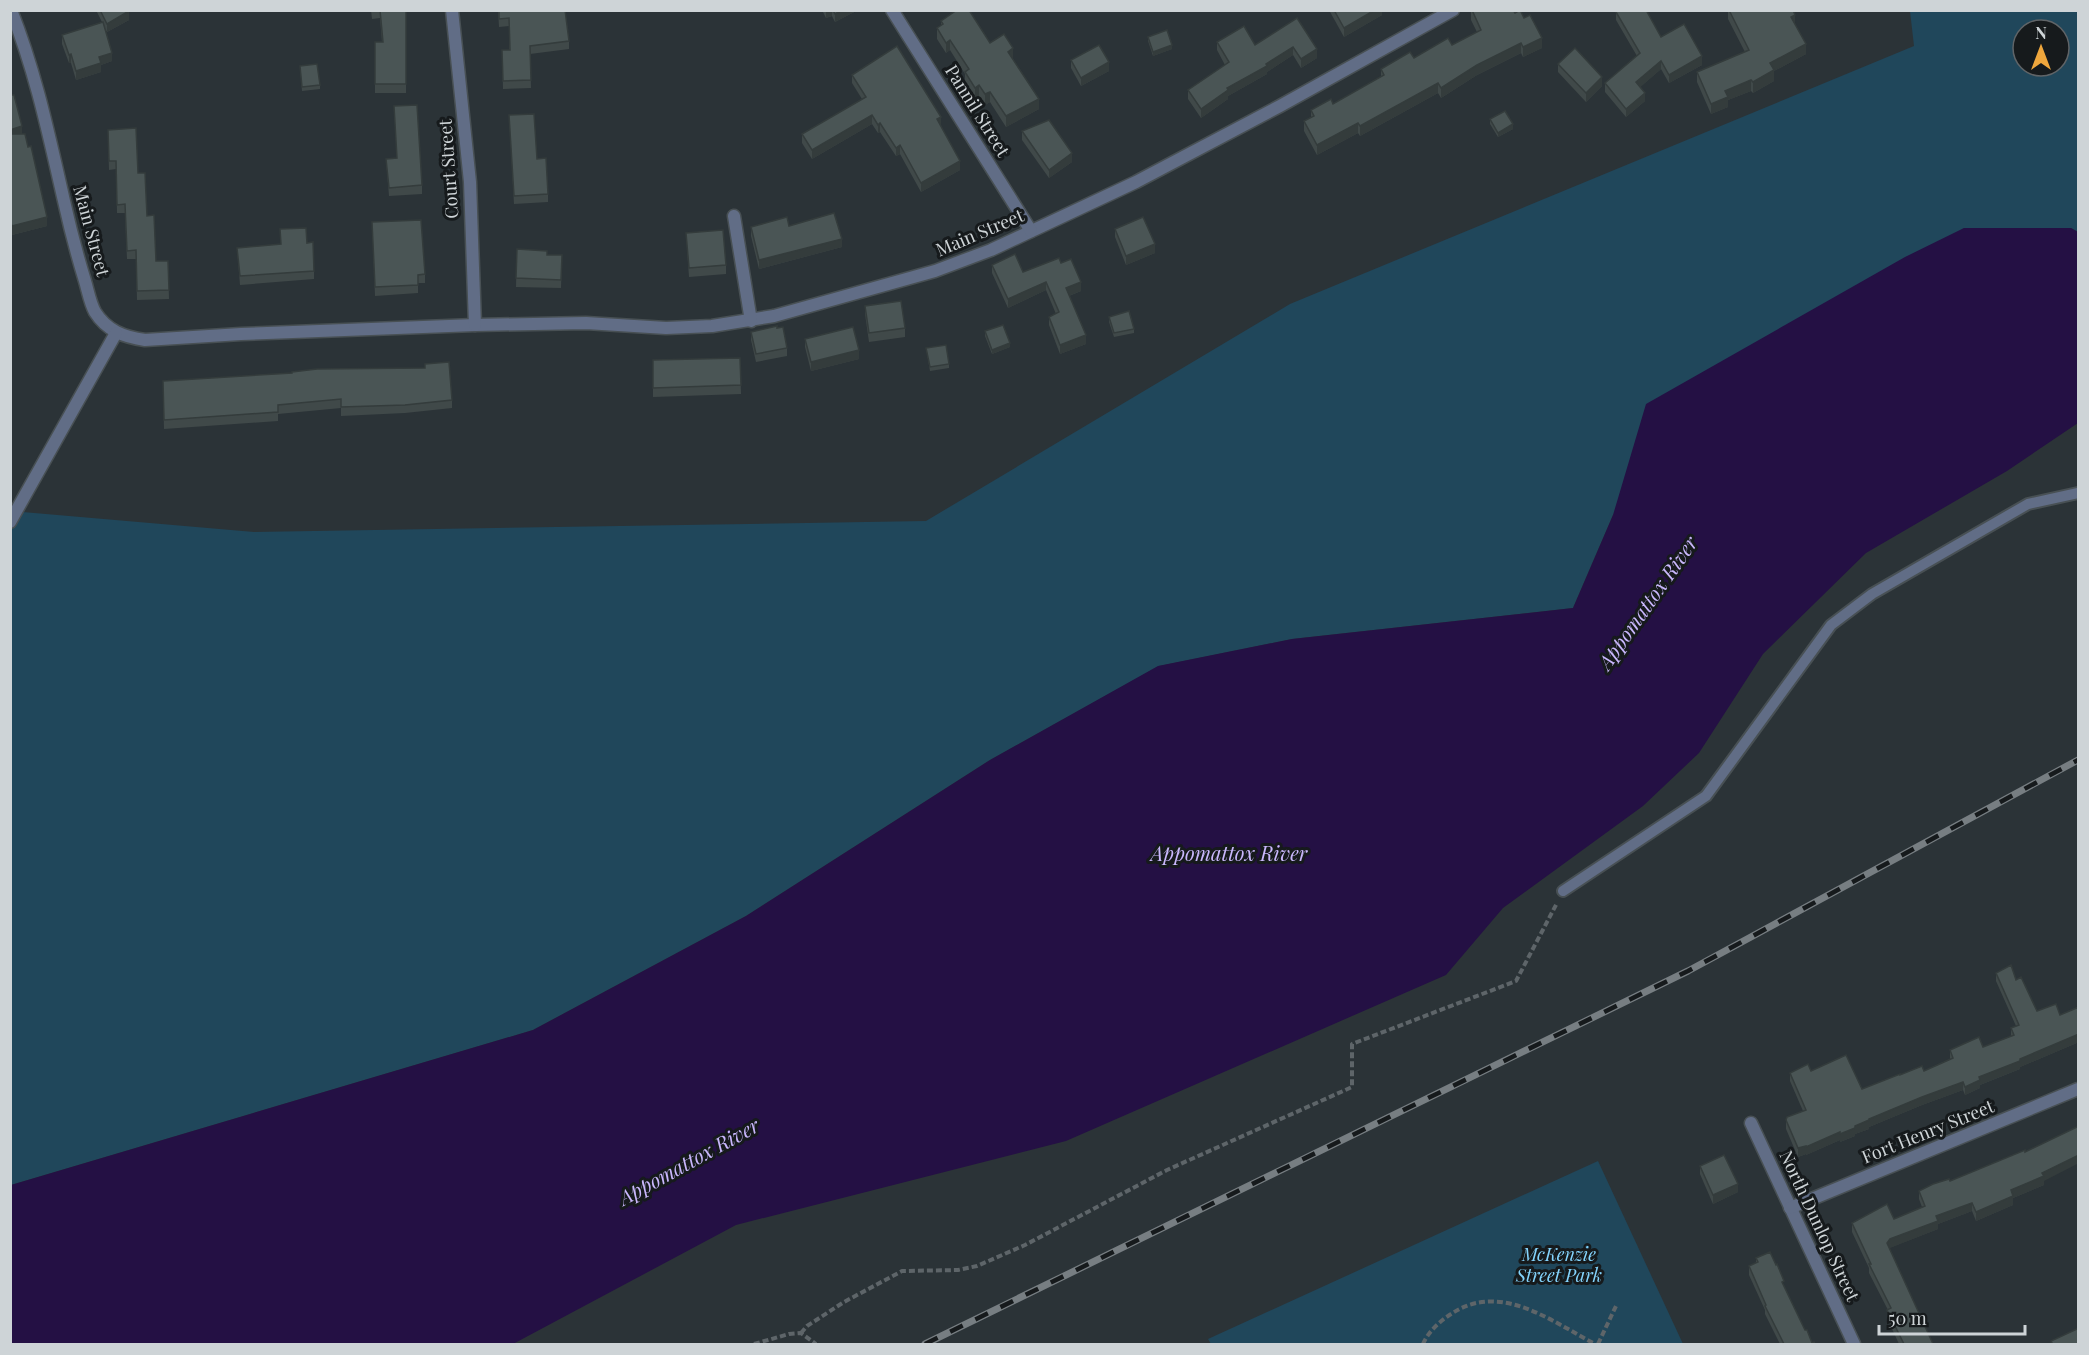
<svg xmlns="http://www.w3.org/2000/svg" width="2089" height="1355" viewBox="0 0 2089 1355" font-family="'Playfair Display',serif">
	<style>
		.green { fill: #20475b; fill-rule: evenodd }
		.water { fill: #241044 }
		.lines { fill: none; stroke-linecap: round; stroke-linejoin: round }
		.service-casing { stroke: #485054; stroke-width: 14 }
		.minor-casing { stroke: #485054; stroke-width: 15 }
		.path { stroke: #5e6569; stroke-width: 4; stroke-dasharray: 6 3; stroke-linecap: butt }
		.service { stroke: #616d86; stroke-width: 10 }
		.minor { stroke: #616d86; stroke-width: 12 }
		.rail-casing { stroke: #777e82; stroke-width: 7 }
		.rail { stroke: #161a1c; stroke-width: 4.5; stroke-dasharray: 14; stroke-linecap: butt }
		.wall { fill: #404949 }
		.shaded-wall { fill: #343c3c }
		.building { fill: #4a5555; stroke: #343c3c; stroke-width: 1.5 }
		.labels { text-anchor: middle; stroke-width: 6; stroke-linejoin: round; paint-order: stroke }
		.street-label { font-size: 18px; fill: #ced4d7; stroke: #161a1c }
		.park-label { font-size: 18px; font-style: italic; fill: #84d4fd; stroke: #161a1c }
		.water-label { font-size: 20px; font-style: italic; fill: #c9b7fc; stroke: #161a1c }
	</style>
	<rect width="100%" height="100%" fill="#2b3337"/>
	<g class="green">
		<path d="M1910,11h168v221l-7,-4h-107l-351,287 -40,93 -281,31 -133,27 -169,94 -244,156 -213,114 -522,155v-674l243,21 672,-11 364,-217 624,-258zM2023,30h36v36h-36z"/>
		<path d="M1598,1161l85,183h-472l-3,-5z"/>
	</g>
	<path class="water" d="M1964,228h107l7,4v191l-71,48 -141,82 -103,101 -64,99 -56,53 -140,102 -57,67 -380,166 -330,84 -223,119h-502v-159l522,-155 213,-114 244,-156 168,-94 134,-27 281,-31 40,-93 33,-111 259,-147z"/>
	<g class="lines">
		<defs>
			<path id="service" d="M1563,891l143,-95 125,-171 41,-31 156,-90 50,-11"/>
			<g id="minor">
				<path d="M11,10c25,63 38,126 53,191 6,27 13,54 21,80 3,10 5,22 10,31 12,19 29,25 50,28l96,-6 234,-9 111,-2 80,5 46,-2 62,-10 161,-45 56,-21 145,-68 144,-76 173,-96"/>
				<path d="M452,10l18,172 5,143"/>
				<path d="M892,10l139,221"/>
				<path d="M734,216l17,105"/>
				<path d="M10,522l106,-189"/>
				<path d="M1751,1123l103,221"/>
				<path d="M1790,1208l288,-119"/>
			</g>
		</defs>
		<use href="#service" class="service-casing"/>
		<use href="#minor" class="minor-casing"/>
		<g class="path">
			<path d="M801,1333l6,-7 37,-24 58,-31 56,-1 19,-4 48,-21 142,-75 185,-83v-43l164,-63 41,-78"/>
			<path d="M754,1344l35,-10 12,-1 15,11"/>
			<path d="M1423,1344c5,-12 17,-23 28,-30 49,-33 100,7 144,30"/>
			<path d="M1598,1344l18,-38"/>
		</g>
		<use href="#service" class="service"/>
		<use href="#minor" class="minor"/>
		<defs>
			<path id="rail" d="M925,1344l763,-373 390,-211"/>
		</defs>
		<use href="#rail" class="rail-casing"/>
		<use href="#rail" class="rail"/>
	</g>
	<g class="wall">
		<path d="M96,10h33v10l-22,12 -3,-5 8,34 -11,4v7l-25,8 -5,-17h-2l-7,-19v-9l40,-13z"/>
		<path d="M371,10h35v83h-31v-51h7l-2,-24 -8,1z"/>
		<path d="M498,10h67l4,31v8l-39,5 1,34 -28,1 -1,-39h7v-24l-10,1z"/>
		<path d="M822,10h36l-23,12 -3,-6 -6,2z"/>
		<path d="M1329,10h53v5l-38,22z"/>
		<path d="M1471,10l44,3 9,5 18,30 -19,9 -2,-4 -44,22 -36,23 -3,-5 -78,43 -2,-3 -41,22 -13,-24v-10l7,-4v-7l22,-6 48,-27v-8l71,-24 25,-13 -6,-12z"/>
		<path d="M1728,10h65l2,14 11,30 -32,17v10l-21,12 -2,-2 -23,9v7l-17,7 -14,-32v-10l48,-20 -17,-33z"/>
		<path d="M1616,12l45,25 41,28 -33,18 -8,-14 -21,18 5,14 -19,16 -21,-25v-9l32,-27 -21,-36z"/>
		<path d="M1297,18l20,40 -16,10 -8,-13 -26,17v2l-39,22v3l-27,19 -13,-19v-9l37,-25 -8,-15v-8l38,3z"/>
		<path d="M941,21l49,22 23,16 26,50 -33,18 -16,-25 -5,3 -6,-9 -4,2 -10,-16v-8l-15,-24 -4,3 -9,-14v-11l4,-2z"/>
		<path d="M1148,37l24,12 -19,7 -5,-15z"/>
		<path d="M1071,60l38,11 -28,15 -10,-18z"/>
		<path d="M1558,64l44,22 -16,16 -28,-30z"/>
		<path d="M300,66l20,19v4l-18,2z"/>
		<path d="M852,75l89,50 -1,1 20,44 -39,22 -21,-38 -4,2 -16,-24 -2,1 -6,-9 -60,35 -10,-16v-9l60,-35 -10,-16z"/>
		<path d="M10,93l37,133 -35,9 -2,-7z"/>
		<path d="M394,106l28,79v9l-33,2 -3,-37 11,-1z"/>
		<path d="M509,115l28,44 11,35v8l-34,2z"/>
		<path d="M1490,119l23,10 -15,8 -8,-13z"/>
		<path d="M1022,131l50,31 -23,16 -27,-38z"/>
		<path d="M108,138l30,35 18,88h12l1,38 -32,1 -1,-41h-9l-2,-46h-8l-1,-44 -7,1z"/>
		<path d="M372,222l53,52v9h-7v10l-43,3z"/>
		<path d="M789,226l53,21 -83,22 -8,-33v-9z"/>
		<path d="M1115,229l40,24 -29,12 -11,-28z"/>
		<path d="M686,233l40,32v9l-37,3z"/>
		<path d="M307,243l7,28v8l-74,6 -3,-37z"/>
		<path d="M517,249l30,6h15l-1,33 -45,-1z"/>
		<path d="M1061,263l20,28 -12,5 17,48 -26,10 -11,-29v-8l7,-3 -10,-24 -38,18 -16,-35v-8l31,7z"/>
		<path d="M865,306l40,22v9l-36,5 -4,-28z"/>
		<path d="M1109,317l25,12v4l-20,4 -5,-15z"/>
		<path d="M777,328l10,20v8l-31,6 -5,-22v-8z"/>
		<path d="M985,331l25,16 -18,7 -7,-18z"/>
		<path d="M805,339l54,20 -48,12 -6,-24z"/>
		<path d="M926,348l23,16v4l-19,3z"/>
		<path d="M740,358l1,36 -88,3v-37z"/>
		<path d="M163,389l289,11v8l-47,5 -64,3v-8l-63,6v7l-114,8z"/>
		<path d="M1996,973l20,7 21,31 23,4 19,-8v35l-59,25v2l-40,16v3l-15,7 -2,-5 -41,15 -53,22v2l-14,5v2l-15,6v-2l-34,15v-1l-8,3 -12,-28v-9l17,-9 -13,-30v-8l21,-2 51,18 38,-14 24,-4 26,-12v-9l33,-3 28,-11v-8l5,-2 -20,-45z"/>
		<path d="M1700,1166l38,26 -25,12 -13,-30z"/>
		<path d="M1950,1181h94v4l-31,13v7l-37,16 -4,-10 -34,13v5l-49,19 44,96h-34l-12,-26 1,-8 -19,-37v-5l-17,-36v-9l42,-4 28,-12 -3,-8v-8z"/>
		<path d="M1756,1258l28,28 21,44 7,13 3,1h-35l-15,-30v-4l-16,-35v-9l7,-3z"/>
	</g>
	<g class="shaded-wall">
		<path d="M832,10v6l-6,2v-7z"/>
		<path d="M842,10h16l-23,12v-8z"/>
		<path d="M1375,10h7v5l-38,22v-9z"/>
		<path d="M129,11v9l-22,12v-8z"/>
		<path d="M1795,15v10l-4,-8z"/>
		<path d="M1542,38v10l-19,9v-10z"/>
		<path d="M950,40v10l-4,3v-10z"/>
		<path d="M1521,43v10l-44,22 -36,23v-10l36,-23z"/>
		<path d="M1806,44v10l-32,17v10l-21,12v-11l17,-19z"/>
		<path d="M1172,45v4l-19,7v-4z"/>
		<path d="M1293,47v8l-26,17v2l-39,22v3l-27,19v-9l26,-21z"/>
		<path d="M1013,48v11l-5,3v-10z"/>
		<path d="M1317,49v9l-16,10v-9z"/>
		<path d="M112,53v8l-11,4v7l-25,8v-9l23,-14z"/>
		<path d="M71,54v9h-2v-8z"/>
		<path d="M1702,56v9l-33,18v-8z"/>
		<path d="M1661,61v8l-25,22v-9z"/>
		<path d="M1109,62v9l-28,15v-8z"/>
		<path d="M1602,77v9l-16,16v-9z"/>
		<path d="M1751,80v11l-23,9v7l-17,7v-10l14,-13z"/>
		<path d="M1438,83v10l-78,43v-10z"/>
		<path d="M979,85v11l-4,2v-10z"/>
		<path d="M990,92v10l-5,3v-11z"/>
		<path d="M1645,93v8l-19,16v-8z"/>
		<path d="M1039,99v10l-33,18v-11z"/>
		<path d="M872,115v9l-60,35v-9z"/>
		<path d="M941,117v8l-4,3v-9z"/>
		<path d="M880,123v9l-2,1v-8z"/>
		<path d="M1358,123v10l-41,22v-10z"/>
		<path d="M1513,124v5l-15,8v-4z"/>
		<path d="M22,126v8l-12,4v-8z"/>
		<path d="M900,145v9l-4,2v-8z"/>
		<path d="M1072,153v9l-23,16v-8z"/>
		<path d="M960,161v9l-39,22v-9z"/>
		<path d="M47,217v9l-35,9v-9z"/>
		<path d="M842,239v8l-83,22v-9z"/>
		<path d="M1155,244v9l-29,12v-9z"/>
		<path d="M1046,282v8l-38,18v-9z"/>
		<path d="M1081,282v9l-15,6v-9z"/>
		<path d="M1086,335v9l-26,10v-9z"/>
		<path d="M1010,343v4l-18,7v-4z"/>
		<path d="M859,350v9l-48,12v-9z"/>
		<path d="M2079,1034v8l-59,25v2l-40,16v3l-15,7v-8l14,-10z"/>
		<path d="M1963,1082v8l-41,15 -53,22v2l-14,5v2l-15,6v-8l29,-15 53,-22z"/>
		<path d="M1840,1132v8l-34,15v-8z"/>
		<path d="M1806,1146v8l-8,3v-9z"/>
		<path d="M2079,1155v8l-35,18v4l-31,13v7l-37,16v-9l35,-22 31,-17z"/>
		<path d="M1738,1184v8l-25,12v-9z"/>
		<path d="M1972,1203v8l-34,13v5l-48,19 -3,3v-8l3,-4 46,-23z"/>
	</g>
	<g class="building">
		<path d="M100,10h29v1l-22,13z"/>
		<path d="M380,10h26v74h-31v-42h8z"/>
		<path d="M499,10h66l4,31 -39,5 1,34 -28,1 -1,-31h8l-1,-32 -10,1z"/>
		<path d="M833,10h9l-7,4z"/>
		<path d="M957,10h12l21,33 14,-9 9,14 -5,4 31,47 -33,17 -16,-24 -5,2 -6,-9 -4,3 -10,-16 4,-3 -19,-29 -4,3 -9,-15 6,-4 -2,-3z"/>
		<path d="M1334,10h41l-31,18z"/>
		<path d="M1472,10h41l2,3 5,-3 4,8 6,-3 12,23 -19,9 -2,-4 -44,22 -36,23 -3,-5 -78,43 -2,-3 -41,22 -13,-24 10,-5 -3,-6 20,-11 2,5 51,-29 -3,-6 29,-17 4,6 34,-20 4,7 29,-15z"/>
		<path d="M1618,10h28l15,27 23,-13 18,32 -33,19 -8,-14 -25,21 9,11 -19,16 -21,-26 35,-30 -24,-41z"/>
		<path d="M1729,10h64l2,5 -4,2 15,27 -36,19 4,7 -21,12 -2,-2 -26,11 3,6 -17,7 -14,-32 52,-22z"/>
		<path d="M1297,18l20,31 -16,10 -8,-12 -27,17 1,2 -40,22 1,2 -27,19 -13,-19 41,-28 -12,-20 27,-16 11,19z"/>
		<path d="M103,22l9,31 -13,4 2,6 -25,8 -5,-17 -2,1 -7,-20z"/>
		<path d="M1167,30l5,15 -19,7 -5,-15z"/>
		<path d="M1099,45l10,17 -28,16 -10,-18z"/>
		<path d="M897,46l44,71 -4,2 23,42 -39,22 -21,-38 -4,3 -16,-25 -2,2 -6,-10 -60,35 -10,-16 64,-37 -14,-22z"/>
		<path d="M1575,48l27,29 -16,16 -28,-29z"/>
		<path d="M317,64l3,21 -18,2 -2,-21z"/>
		<path d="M10,93l1,2h3l8,31 -12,4z"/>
		<path d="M417,105l5,80 -33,3 -3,-29 11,-1 -3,-52z"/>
		<path d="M1505,111l8,13 -15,9 -8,-14z"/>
		<path d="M534,114l3,45 9,-1 2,36 -34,2 -5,-81z"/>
		<path d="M1049,120l23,33 -23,17 -27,-39z"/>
		<path d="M136,128l2,45h7l2,43 7,-1 2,46h12l1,29 -32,1 -1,-41 -9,1 -2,-47 -8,1 -1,-44h-7l-1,-31z"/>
		<path d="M10,134h15l3,13 3,-1 16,71 -35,9 -2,-6z"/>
		<path d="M834,213l8,26 -83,21 -8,-33 36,-10 2,9z"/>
		<path d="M1143,217l12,27 -29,12 -11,-27z"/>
		<path d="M421,220l4,54 -7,1v10l-43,2 -3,-65z"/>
		<path d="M306,228l1,15 6,-1 1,29 -74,5 -3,-28 44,-4 -1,-15z"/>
		<path d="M723,230l3,35 -37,3 -3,-35z"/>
		<path d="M517,249l30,2v4h15l-1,25 -45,-2z"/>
		<path d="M1015,254l8,18 36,-14 2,5 10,-4 10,23 -15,6 20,47 -26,10 -11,-28 10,-5 -13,-30 -38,17 -16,-34z"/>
		<path d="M901,301l4,27 -36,5 -4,-27z"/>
		<path d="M1129,311l5,18 -20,4 -5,-16z"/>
		<path d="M1003,325l7,18 -18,7 -7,-19z"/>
		<path d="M777,326v2l6,-1 4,21 -31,6 -5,-22z"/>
		<path d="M853,327l6,23 -48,12 -6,-23z"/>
		<path d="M946,345l3,19 -19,3 -4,-19z"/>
		<path d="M740,358l1,27 -88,3v-28z"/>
		<path d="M449,362l3,38 -47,5 -64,2v-8l-63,6v7l-114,8 -1,-39 129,-8v-1l25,-3 108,-1v-4z"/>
		<path d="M2011,965l5,15 5,-3 16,34 19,-7 4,11 19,-8v27l-59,25v2l-41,16 1,3 -15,7 -2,-5 -41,15 -53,22v1l-14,6v2l-15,6v-2l-34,15v-1l-8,2 -12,-28 1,-3 19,-7 -16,-37 18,-9 3,7 35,-16 16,34 38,-15v1l22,-9 2,5 29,-13 -3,-8 29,-13 4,10 31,-12 -3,-7 8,-3 -23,-52z"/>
		<path d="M2079,1126v29l-37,18 2,3 -33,14 2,6 -37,16 -4,-9 -36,13 2,5 -48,18 -3,4 46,101h-29l-17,-34 4,-2 -22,-44h2l-19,-41 35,-19 7,15 31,-13 -6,-15 14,-7 16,-5 1,2 75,-31v2z"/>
		<path d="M1724,1155l14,29 -25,11 -13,-29z"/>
		<path d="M1770,1252l6,13 1,-1 7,17 -2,1 23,48h2l5,13 2,-1 1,2h-31l-19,-38 1,-1 -17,-39 9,-4 -2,-4z"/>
		<path d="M2079,1328v16h-31l4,-1 -1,-2z"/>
	</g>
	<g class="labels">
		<g class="street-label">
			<text transform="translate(977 111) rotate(58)" y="6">Pannil Street</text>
			<text transform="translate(449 169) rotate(-94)" y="6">Court Street</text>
			<text transform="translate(91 231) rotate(75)" y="6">Main Street</text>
			<text transform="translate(980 233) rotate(-23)" y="6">Main Street</text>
			<text transform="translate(1928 1132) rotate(-22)" y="6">Fort Henry Street</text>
			<text transform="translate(1819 1226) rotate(65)" y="6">North Dunlop Street</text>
		</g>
		<g class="park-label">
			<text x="1559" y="1261">McKenzie<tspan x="1559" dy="21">Street Park</tspan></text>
		</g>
		<g class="water-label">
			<text transform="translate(1648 603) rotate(-55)" y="7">Appomattox River</text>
			<text x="1229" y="861">Appomattox River</text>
			<text transform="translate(689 1162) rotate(-29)" y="7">Appomattox River</text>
		</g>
	</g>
	<rect width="2089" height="1355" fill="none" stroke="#ced4d7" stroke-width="24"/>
	<g transform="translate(2041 48)"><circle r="28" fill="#161a1c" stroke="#606467" stroke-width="1.5"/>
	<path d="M0-4.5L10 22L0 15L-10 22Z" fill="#efa73d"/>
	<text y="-9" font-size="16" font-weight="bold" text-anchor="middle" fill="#ced4d7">N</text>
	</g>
	<path d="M1879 1325v9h146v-9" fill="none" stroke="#ced4d7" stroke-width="3"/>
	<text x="1888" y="1325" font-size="18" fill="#ced4d7" stroke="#161a1c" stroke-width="4.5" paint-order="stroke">50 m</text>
</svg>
